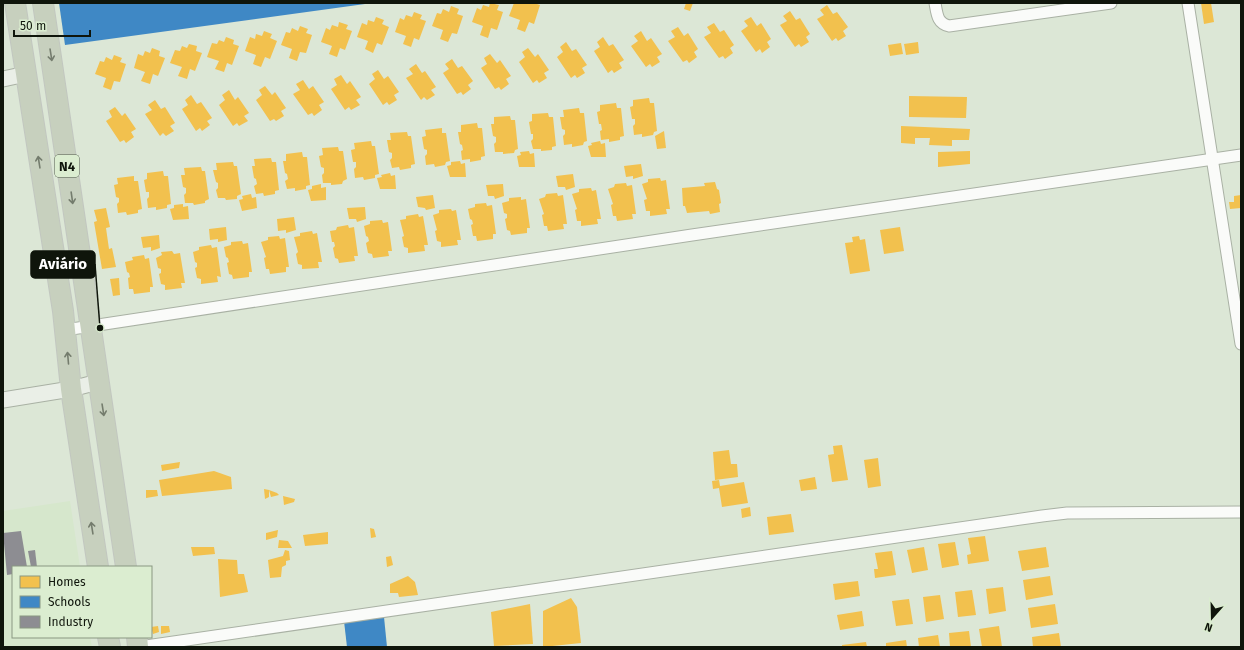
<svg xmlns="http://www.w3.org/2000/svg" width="1244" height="650" viewBox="0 0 1244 650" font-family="'Fira Sans',sans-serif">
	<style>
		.built { fill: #d6e7cc }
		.homes { fill: #f2c14e }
		.schools { fill: #3f88c5 }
		.industry { fill: #8d8d92 }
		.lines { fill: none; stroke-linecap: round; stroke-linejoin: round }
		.street-casing { stroke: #a9b1a4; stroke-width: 13 }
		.secondary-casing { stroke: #a9b1a4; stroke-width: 17 }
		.highway-casing { stroke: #c2c7c0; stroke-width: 22 }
		.street { stroke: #fafbf9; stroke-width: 11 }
		.secondary { stroke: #eaefe7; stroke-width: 15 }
		.highway { stroke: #c7d0be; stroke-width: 20 }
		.oneway { stroke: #747c6d }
		.labels { text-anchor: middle; stroke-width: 4; stroke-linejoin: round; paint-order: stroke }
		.shield { fill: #dbedd0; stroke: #4c5646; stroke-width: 1 }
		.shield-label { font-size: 13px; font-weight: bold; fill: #0f150b }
		.leader { fill: none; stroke: #0f150b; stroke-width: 1.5 }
		.callout-dot { fill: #0f150b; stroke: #dbedd0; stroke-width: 1.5 }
		.callout { fill: #0f150b; stroke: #0f150b; stroke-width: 1.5 }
		.callout-label { font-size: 15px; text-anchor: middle; font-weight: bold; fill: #fff }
	</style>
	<rect width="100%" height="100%" fill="#dce7d6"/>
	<path class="built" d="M70,501l10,66h-67v70h77l2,10h-89v-136z"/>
	<g class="homes">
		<path d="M490,3l9,2 -2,5 6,2 -6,18 -6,-2 -3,10 -8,-3 3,-9 -11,-4 5,-14 4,2 2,-5 6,2z"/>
		<path d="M514,3h20l6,2 -6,19 -5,-2 -4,10 -8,-3 3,-9 -11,-4z"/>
		<path d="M686,3h7l-3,8 -6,-2z"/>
		<path d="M1201,3h10l3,19 -10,2z"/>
		<path d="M827,5l6,9 4,-2 11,15 -5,4 3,5 -8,5 -2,-3 -4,3 -15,-22 7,-4 -4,-5z"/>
		<path d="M451,6l8,3 -2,5 6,2 -6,18 -5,-1 -4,9 -8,-3 3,-9 -11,-4 5,-13 4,1 2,-5 6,3z"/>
		<path d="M790,11l6,9 4,-2 10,16 -4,3 3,5 -8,5 -2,-3 -4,3 -15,-22 7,-4 -4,-5z"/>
		<path d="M414,12l8,3 -2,4 6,2 -7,19 -5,-2 -3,9 -8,-3 3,-8 -11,-4 5,-14 4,2 2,-5 6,2z"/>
		<path d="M376,17l8,3 -2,4 7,3 -7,18 -5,-2 -4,10 -8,-4 3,-8 -11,-4 5,-14 5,2 1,-5 6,2z"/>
		<path d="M751,17l6,9 4,-3 10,16 -4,3 3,5 -8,6 -2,-4 -4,3 -15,-21 7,-5 -4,-5z"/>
		<path d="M339,22l9,3 -2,4 6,2 -7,19 -5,-2 -3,9 -8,-3 3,-8 -11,-4 5,-14 4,2 2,-5 6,2z"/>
		<path d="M714,23l6,9 4,-2 10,15 -4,3 3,5 -8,6 -2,-3 -4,2 -15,-21 7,-4 -4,-6z"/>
		<path d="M300,26l8,3 -2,4 6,2 -6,18 -6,-1 -3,9 -8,-3 3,-9 -11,-4 5,-13 4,1 2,-5 6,3z"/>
		<path d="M678,27l6,9 4,-3 10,16 -4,3 3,5 -8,6 -2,-3 -4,2 -15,-21 7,-4 -4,-6z"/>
		<path d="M264,31l8,3 -2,4 7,3 -7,18 -5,-2 -4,10 -8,-3 3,-9 -11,-4 5,-14 5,2 1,-5 6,2z"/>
		<path d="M641,31l6,10 4,-3 11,16 -5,3 3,5 -8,5 -2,-3 -4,3 -15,-21 7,-5 -4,-5z"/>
		<path d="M226,37l8,3 -1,4 6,2 -7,19 -5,-2 -3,9 -9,-3 4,-8 -12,-4 5,-14 5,1 2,-4 5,2z"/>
		<path d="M603,37l6,9 4,-2 11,16 -5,3 3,5 -8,5 -2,-3 -4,3 -14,-22 6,-4 -3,-5z"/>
		<path d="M566,42l6,9 4,-2 11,16 -5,3 3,5 -8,5 -2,-3 -4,3 -14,-21 6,-5 -3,-5z"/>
		<path d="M918,42l1,11 -13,2 -2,-11z"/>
		<path d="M901,43l2,11 -13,2 -2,-11z"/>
		<path d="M189,44l8,2 -1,5 6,2 -7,18 -5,-2 -3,10 -9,-3 4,-9 -12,-4 5,-13 5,1 2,-5 5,2z"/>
		<path d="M152,48l8,3 -1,5 6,2 -7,18 -5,-2 -3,10 -9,-3 4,-9 -11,-4 4,-14 5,2 2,-5 5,2z"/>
		<path d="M528,48l7,9 3,-3 11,16 -5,3 3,5 -8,5 -2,-3 -4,3 -14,-21 6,-5 -3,-5z"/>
		<path d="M490,54l7,9 3,-3 11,16 -5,3 3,5 -8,6 -2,-3 -4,2 -14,-21 6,-4 -3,-6z"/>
		<path d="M114,55l8,3 -2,4 6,2 -6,18 -6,-1 -3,9 -8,-3 3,-9 -11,-4 5,-13 4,1 2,-5 6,3z"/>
		<path d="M452,59l6,9 4,-2 11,15 -5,4 3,4 -8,6 -2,-3 -4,2 -14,-21 6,-4 -4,-5z"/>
		<path d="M416,64l6,9 3,-2 11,16 -5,3 4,5 -8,5 -3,-3 -3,3 -15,-22 7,-4 -4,-5z"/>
		<path d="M378,70l6,9 4,-3 11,16 -5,3 3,5 -8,5 -2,-3 -4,3 -14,-21 6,-5 -3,-5z"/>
		<path d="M341,75l6,9 3,-3 11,16 -5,3 4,5 -9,5 -2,-3 -4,3 -14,-21 6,-4 -3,-6z"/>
		<path d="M303,80l6,9 4,-3 11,16 -5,3 3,5 -8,6 -2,-3 -4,2 -15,-21 7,-4 -4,-6z"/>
		<path d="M265,86l7,9 3,-3 11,16 -5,3 3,5 -8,5 -2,-2 -4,2 -14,-21 6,-5 -3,-5z"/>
		<path d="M229,90l6,10 3,-3 11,16 -5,3 4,5 -9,5 -2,-3 -4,3 -14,-21 6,-5 -3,-5z"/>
		<path d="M191,95l6,9 4,-2 11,16 -5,3 3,4 -8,6 -2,-3 -4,3 -14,-22 6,-4 -3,-5z"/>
		<path d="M909,96l58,1 -1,21 -57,-1z"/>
		<path d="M649,98l1,5h4l3,28 -3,1 -1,3 -11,2v-3l-8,1 -1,-9 2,-2v-5h-3l-2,-12 3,-1v-6z"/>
		<path d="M155,100l6,9 4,-2 10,16 -5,3 4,5 -8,5 -3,-3 -3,3 -15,-22 7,-4 -4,-5z"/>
		<path d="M616,103l1,5h4l3,28 -4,1v3l-11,2v-3l-8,1 -1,-9 2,-1 -1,-6h-2l-2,-12 3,-1v-6z"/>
		<path d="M115,107l7,9 3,-3 11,16 -5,3 3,5 -8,6 -2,-3 -4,2 -14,-21 6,-4 -3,-6z"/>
		<path d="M579,108l1,5h4l3,28 -3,1 -1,3 -11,2v-3l-8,1 -1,-9 2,-2v-4l-3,-1 -2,-12h4l-1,-7z"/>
		<path d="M548,113l1,4h4l3,29 -4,1v3l-11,1v-2h-8l-2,-8 2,-2v-5h-2l-2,-12 3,-1v-7z"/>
		<path d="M510,116l1,4h4l3,29 -3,1 -1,3 -11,1v-2h-8l-1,-8 2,-2v-5l-3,-1 -2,-12h3v-7z"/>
		<path d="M477,123l1,5h4l3,28 -4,1v3l-11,2v-3l-8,1 -1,-9 2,-1 -1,-5 -2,-1 -2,-12h3v-7z"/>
		<path d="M901,126l69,3 -1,11h-17v6l-23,-1 1,-7h-15v6l-14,-1z"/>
		<path d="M442,128v5h4l4,28 -4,1 -1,3 -10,2 -1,-3 -8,1 -1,-9 2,-2v-4l-3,-1 -2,-12 4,-1 -1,-6z"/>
		<path d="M664,131l2,17 -9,1 -2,-13z"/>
		<path d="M407,132l1,4h3l4,28 -4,1v3l-11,2 -1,-3 -7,1 -2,-8 2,-2v-5l-3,-1 -2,-12h4l-1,-7z"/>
		<path d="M371,141l1,5h3l4,28 -4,1v3l-11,2 -1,-3 -8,1 -1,-9 2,-2v-5h-3l-2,-12 4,-1 -1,-6z"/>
		<path d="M600,141l1,3 4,-1 1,14h-15l-3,-11 4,-1 -1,-2z"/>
		<path d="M338,147l1,4h4l4,28 -4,2 -1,3 -11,1v-2h-8l-1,-8 2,-2v-5l-3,-1 -2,-11 4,-1 -1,-7z"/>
		<path d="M529,151l1,3 4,-1 1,14h-16l-2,-11 4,-1 -1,-3z"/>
		<path d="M970,151v13l-32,3v-15z"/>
		<path d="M302,152l1,5h4l3,28 -4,1v3l-11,2v-3l-8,1 -2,-8 3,-2 -1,-5 -2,-1 -2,-12h3v-7z"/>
		<path d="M271,158l1,4h4l3,28 -4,1v3l-11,2 -1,-3 -7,1 -2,-8 3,-2 -1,-5 -2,-1 -2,-12h3l-1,-7z"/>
		<path d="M460,161l1,3 4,-1 1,14h-16l-3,-11 4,-1v-3z"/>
		<path d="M233,162l1,4h3l4,28 -4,2v3l-11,1 -1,-2h-7l-2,-8 2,-2v-5l-2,-1 -3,-12h4l-1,-7z"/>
		<path d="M641,164l2,12 -10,3v-3l-7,1 -2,-11z"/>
		<path d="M201,167l1,4h3l4,28 -4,2v2l-11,2 -1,-2h-8l-1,-8 2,-2v-5l-3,-1 -2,-12h4l-1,-7z"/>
		<path d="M163,171l1,5h4l3,28 -4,1v3l-11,2v-3l-8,1 -1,-9 2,-2v-5h-3l-2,-12 3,-1v-6z"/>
		<path d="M390,173l1,3 4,-1 1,14h-16l-3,-11 5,-1 -1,-2z"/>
		<path d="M573,174l2,13 -9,3 -1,-3h-7l-2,-11z"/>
		<path d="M134,176v5h4l4,28 -4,1v3l-11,2 -1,-3 -8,1 -1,-9 2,-2v-4l-3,-1 -2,-12 4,-1 -1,-6z"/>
		<path d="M660,178l1,3 5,-1 4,29h-4l1,5 -17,2v-5h-4l-2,-11 3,-1 -5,-15 6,-2v-3z"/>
		<path d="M715,182l2,7 2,1 2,13 -2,1 1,8 -10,2 -1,-3 -22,2 -2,-7h-2l-1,-18 23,-2 -1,-3z"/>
		<path d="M626,183l1,3 5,-1 4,29h-4l1,5 -16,2 -1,-5h-3l-2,-11 2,-1 -5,-15 6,-2 1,-3z"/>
		<path d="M321,184v4l5,-1v13l-15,1 -3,-11 4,-1v-3z"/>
		<path d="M503,184l1,12 -9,3 -1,-3h-6l-2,-11z"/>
		<path d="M591,188l1,3 4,-1 5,29h-4l1,5 -17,2v-5h-4l-2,-11 2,-1 -5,-15 7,-2v-3z"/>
		<path d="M557,193l1,3 5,-1 4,29h-4l1,5 -16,2 -1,-5h-3l-2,-11 2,-1 -5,-15 6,-2 1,-3z"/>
		<path d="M251,194l1,4 4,-1 1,11 -15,3 -3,-11 4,-1 -1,-3z"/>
		<path d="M433,195l2,13 -9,2 -1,-2 -7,-1 -2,-10z"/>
		<path d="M1241,195v13l-11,1 -1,-7h5v-6z"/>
		<path d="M521,197v3l5,-1 4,29h-3v5l-16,2 -1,-4 -3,-1 -2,-11 2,-1v-4l-3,-1 -2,-10 7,-2v-3z"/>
		<path d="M486,203l1,3 5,-1 4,29h-3v5l-16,2 -1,-5h-3l-2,-11 2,-1 -1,-4 -2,-1 -2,-10 7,-2v-3z"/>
		<path d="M183,204v3l5,-1 1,13 -16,1 -3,-11 4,-1v-3z"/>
		<path d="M365,207l1,12 -9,3 -1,-3h-7l-2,-11z"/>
		<path d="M106,208l4,19 -4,1 3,21 3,-1 4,19 -14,2 -8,-47 3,-1 -3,-11z"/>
		<path d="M451,209l1,2 4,-1 5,30h-4l1,5 -17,2v-5l-4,-1 -2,-10 2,-1 -4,-15 6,-2v-3z"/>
		<path d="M418,214l1,3 4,-1 5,29h-4l1,6 -17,2v-5l-4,-1 -2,-10 2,-1 -4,-16 6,-1v-3z"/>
		<path d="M294,217l2,13 -10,3v-3l-8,1 -1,-12z"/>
		<path d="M382,220l1,3 5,-1 4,29h-4l1,5 -16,2 -1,-4 -4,-1 -2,-10 3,-2 -1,-4 -2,-1 -2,-10 6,-2v-3z"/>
		<path d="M348,225l1,3 5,-1 4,29h-4l1,5 -16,2 -1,-4 -3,-1 -2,-10 2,-2 -1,-4h-2l-2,-11 6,-1 1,-3z"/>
		<path d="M226,227l1,13 -9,2v-3l-8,1 -1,-11z"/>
		<path d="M900,227l4,24 -20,3 -4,-24z"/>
		<path d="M312,231l1,3 4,-1 5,29h-4l1,6 -17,1v-4l-4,-1 -2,-10 2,-2 -4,-15 6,-1v-3z"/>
		<path d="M159,235l1,13 -9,3v-4l-8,1 -2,-11z"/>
		<path d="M279,236l1,3 5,-1 4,29h-3v5l-16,2 -1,-5h-3l-2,-11 2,-1 -5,-15 7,-2v-3z"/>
		<path d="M859,236l1,4 5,-1 5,32 -20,3 -5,-31 8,-1 -1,-5z"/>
		<path d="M242,241l1,3 5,-1 4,29h-3v5l-16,2 -1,-4 -3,-1 -2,-11 2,-1 -1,-4 -2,-1 -2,-10 7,-2v-3z"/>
		<path d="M211,245l1,3 5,-1 4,30 -4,-1 1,6 -17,2v-5l-4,-1 -2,-10 2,-1v-4l-2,-1 -2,-10 6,-2v-3z"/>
		<path d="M172,251l2,3 6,-1 5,30h-4l1,5 -17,2v-5l-4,-1 -2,-10 2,-1v-4l-3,-1 -2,-10 6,-3 -1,-3z"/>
		<path d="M144,255l1,4 4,-1 4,29h-3v5l-16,2 -1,-5h-4l-1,-11 2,-1 -1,-4 -2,-1 -2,-10 8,-2 -1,-3z"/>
		<path d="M119,278l1,17 -7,1 -3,-17z"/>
		<path d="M842,445l6,35 -16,2 -4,-27 6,-1 -1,-8z"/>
		<path d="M729,450l2,14h6l1,13 -23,3 -2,-28z"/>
		<path d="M878,458l3,28 -13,2 -4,-28z"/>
		<path d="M180,462l-1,6 -17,3 -1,-6z"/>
		<path d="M214,471l17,6 1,12 -70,7 -3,-16z"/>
		<path d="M815,477l2,12 -16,2 -2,-11z"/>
		<path d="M719,480l1,6 24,-4 4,21 -26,4 -3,-19 -6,1 -1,-8z"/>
		<path d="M264,489l5,1v7l-4,2z"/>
		<path d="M146,490h11l1,6 -12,2z"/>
		<path d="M269,490l8,3 2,2 -8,2z"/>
		<path d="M283,496l12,3 -1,3 -10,3z"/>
		<path d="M750,507l1,9 -9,2 -1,-9z"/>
		<path d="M791,514l3,18 -25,3 -2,-18z"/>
		<path d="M370,528l4,1 2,8 -5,1z"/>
		<path d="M278,530l-1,7 -11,3v-7z"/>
		<path d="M328,532v12l-23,2 -2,-11z"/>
		<path d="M985,536l4,25 -21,3 -1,-9 4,-1 -3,-16z"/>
		<path d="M279,540l9,1 4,7h-14z"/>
		<path d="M955,542l4,23 -17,3 -4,-24z"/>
		<path d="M191,547h23l1,7 -22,2z"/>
		<path d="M924,547l4,23 -16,3 -5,-23z"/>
		<path d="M1046,547l3,20 -27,4 -4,-20z"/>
		<path d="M285,550l4,1 1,9 -4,1v4l-4,2 -1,10 -11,1 -2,-18 15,-4z"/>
		<path d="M892,551l4,24 -21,3 -1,-9h4l-3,-16z"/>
		<path d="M391,556l2,9 -6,2 -1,-10z"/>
		<path d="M218,559l19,1 1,14h6l4,18 -28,5z"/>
		<path d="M408,576l7,6 3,13 -19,2 -1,-4h-8v-9z"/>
		<path d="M1050,576l3,19 -27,5 -3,-20z"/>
		<path d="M858,581l2,15 -25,4 -2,-16z"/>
		<path d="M1003,587l3,24 -17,3 -3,-25z"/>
		<path d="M972,590l4,25 -18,2 -3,-25z"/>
		<path d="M940,595l4,24 -18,3 -3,-25z"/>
		<path d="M571,598l6,9 4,36 -38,4v-36z"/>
		<path d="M909,599l4,25 -17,2 -4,-25z"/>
		<path d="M530,604l3,40 -39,2 -3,-34z"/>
		<path d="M1055,604l3,20 -27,4 -3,-20z"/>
		<path d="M862,611l2,15 -24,4 -3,-15z"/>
		<path d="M158,626l1,6 -6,2 -2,-7z"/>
		<path d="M161,626h8l1,6 -9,2z"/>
		<path d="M999,626l3,21h-20l-3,-18z"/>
		<path d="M969,631l2,16h-21l-1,-14z"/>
		<path d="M1059,633l2,14h-28l-1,-10z"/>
		<path d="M938,635l2,12h-21l-1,-9z"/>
		<path d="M906,640l1,7h-21v-4z"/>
		<path d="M866,642l1,5h-25v-2z"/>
	</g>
	<g class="schools">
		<path d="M59,3h306v1l-300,41z"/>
		<path d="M384,617l3,30h-40l-3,-26z"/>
	</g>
	<g class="industry">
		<path d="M21,531l6,36h-14v7l-6,1 -4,-42z"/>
		<path d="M35,550l2,17h-6l-3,-16z"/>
	</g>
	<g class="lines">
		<defs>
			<g id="street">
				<path d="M935,3c2,11 2,20 14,23l162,-23"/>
				<path d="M1188,3l53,341"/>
				<path d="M65,330l627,-95 549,-80"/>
				<path d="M139,647l903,-131 25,-3 174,-1"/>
			</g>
			<g id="secondary">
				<path d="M3,79l23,-5"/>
				<path d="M3,400l68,-11 27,-7"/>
			</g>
			<g id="highway">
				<path d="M15,3l48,308 8,78 27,178"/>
				<path d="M43,3l83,564"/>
				<path d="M108,637l2,10"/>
				<path d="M137,637l1,10"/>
			</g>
		</defs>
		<use href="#street" class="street-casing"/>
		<use href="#secondary" class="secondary-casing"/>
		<use href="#highway" class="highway-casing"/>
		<use href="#street" class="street"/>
		<use href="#secondary" class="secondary"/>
		<use href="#highway" class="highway"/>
	</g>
	<defs><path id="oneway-shaft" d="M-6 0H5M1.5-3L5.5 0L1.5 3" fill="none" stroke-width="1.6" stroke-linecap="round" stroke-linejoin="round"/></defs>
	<g class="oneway">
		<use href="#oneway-shaft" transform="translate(51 55) rotate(81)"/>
		<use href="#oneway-shaft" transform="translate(39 162) rotate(-99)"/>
		<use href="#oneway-shaft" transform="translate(72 198) rotate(82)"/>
		<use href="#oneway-shaft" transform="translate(68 358) rotate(-95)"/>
		<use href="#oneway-shaft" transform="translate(103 410) rotate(81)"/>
		<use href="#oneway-shaft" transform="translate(92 528) rotate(-99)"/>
	</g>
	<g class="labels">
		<rect class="shield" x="55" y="155" width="24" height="22" rx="3"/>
		<g class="shield-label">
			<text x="67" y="171">N4</text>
		</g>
	</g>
	<path class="leader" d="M100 328L95 264"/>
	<circle class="callout-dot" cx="100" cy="328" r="4"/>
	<rect class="callout" x="31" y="251" width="64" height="27" rx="4"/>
	<g class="callout-label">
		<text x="63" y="269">Aviário</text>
	</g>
	<rect width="1244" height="650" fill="none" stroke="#0f150b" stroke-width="8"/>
	<rect x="12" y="566" width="140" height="72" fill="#dbedd0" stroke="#899781"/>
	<rect x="20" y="576" width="20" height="12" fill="#f2c14e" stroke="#899781"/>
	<text x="48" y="586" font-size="12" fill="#0f150b">Homes</text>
	<rect x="20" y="596" width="20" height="12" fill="#3f88c5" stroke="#899781"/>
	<text x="48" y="606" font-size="12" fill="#0f150b">Schools</text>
	<rect x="20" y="616" width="20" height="12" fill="#8d8d92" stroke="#899781"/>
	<text x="48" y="626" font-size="12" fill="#0f150b">Industry</text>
	<g transform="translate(1212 618) rotate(200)" stroke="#dbedd0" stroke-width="3" paint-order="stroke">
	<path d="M0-3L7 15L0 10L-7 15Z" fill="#0f150b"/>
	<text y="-6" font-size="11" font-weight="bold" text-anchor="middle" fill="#0f150b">N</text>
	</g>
	<path d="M14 30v6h76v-6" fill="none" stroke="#0f150b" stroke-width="2"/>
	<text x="20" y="30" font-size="12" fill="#0f150b" stroke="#dbedd0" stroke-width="3" paint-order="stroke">50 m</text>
</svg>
